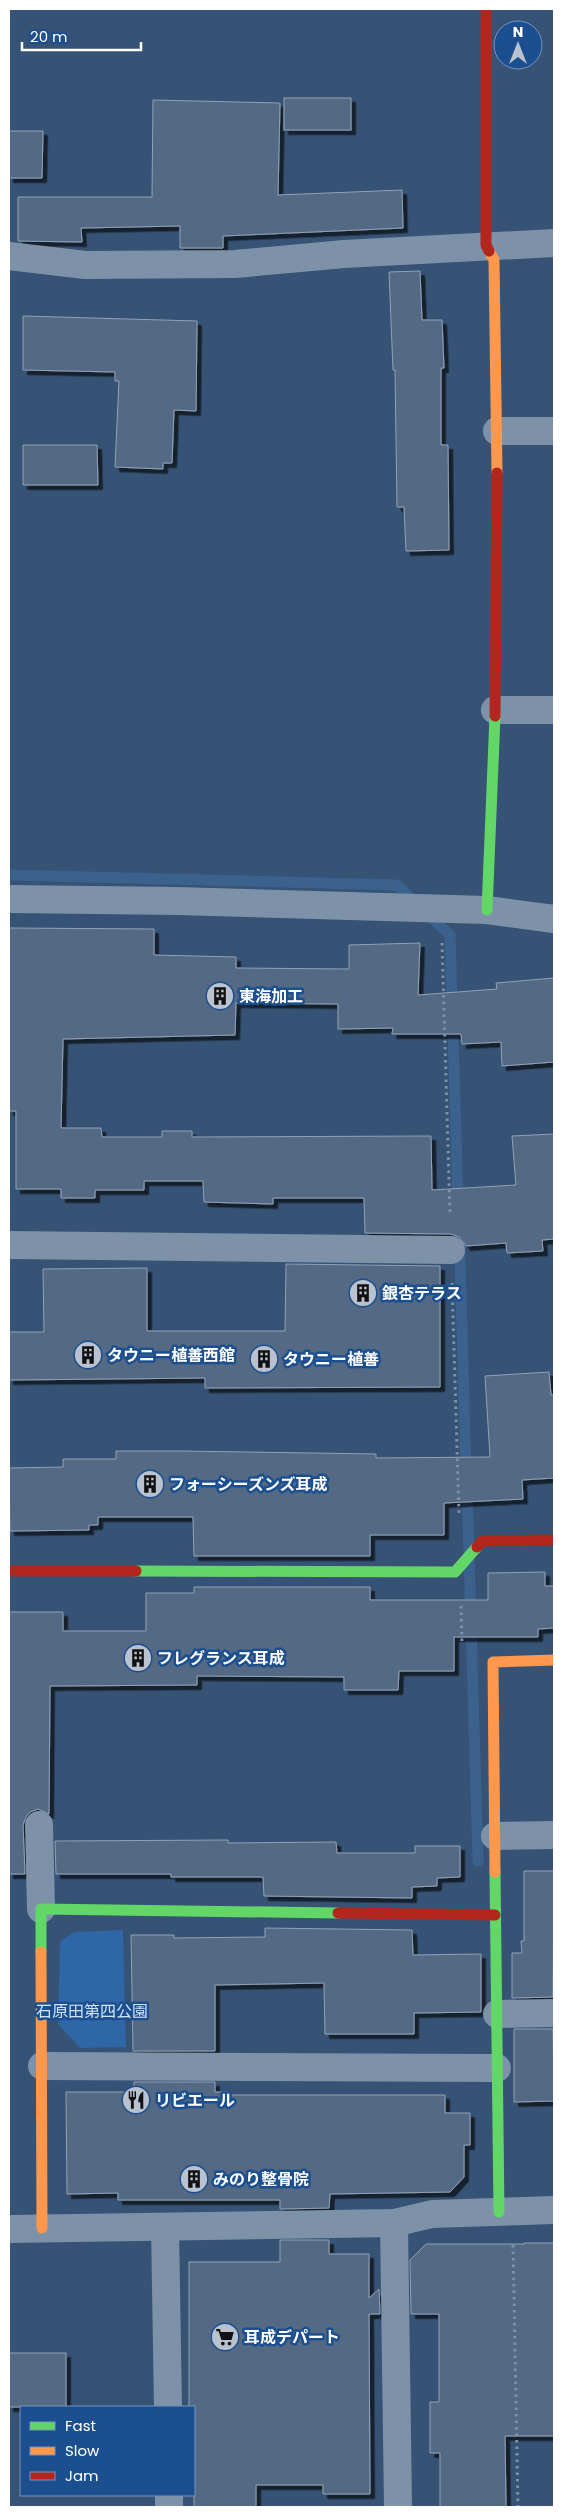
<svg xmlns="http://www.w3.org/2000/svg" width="563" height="2516" viewBox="0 0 563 2516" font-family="Poppins,'Noto Sans JP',sans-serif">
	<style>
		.green { fill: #2f66a5 }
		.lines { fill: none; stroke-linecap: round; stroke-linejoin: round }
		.stream { stroke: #3b618d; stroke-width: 11 }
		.building { fill: #526984; stroke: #92a2b6; filter: url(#shadow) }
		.path { stroke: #7d92a8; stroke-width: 3; stroke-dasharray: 2.5 4; stroke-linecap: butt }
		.street { stroke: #7d92a8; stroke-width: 28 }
		.fast { stroke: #63d668; stroke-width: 11 }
		.slow { stroke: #ff974d; stroke-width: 11 }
		.jam { stroke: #b3261e; stroke-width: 11 }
		.labels { text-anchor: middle; stroke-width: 5; stroke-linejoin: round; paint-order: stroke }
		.poi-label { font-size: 16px; font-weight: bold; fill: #fff; stroke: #1b4f8f; text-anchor: start }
		.park-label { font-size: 16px; fill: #cfe3fa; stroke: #1b4f8f }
	</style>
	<defs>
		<filter id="shadow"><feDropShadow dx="4.5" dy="4.5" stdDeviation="0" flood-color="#0009"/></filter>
	</defs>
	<rect width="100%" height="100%" fill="#365274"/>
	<path class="green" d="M123,1930l3,117 -46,1 -22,-24 2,-82 14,-10z"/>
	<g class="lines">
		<g class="stream">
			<path d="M9,875l388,10 53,50 8,267"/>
			<path d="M459,1223l7,249"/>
			<path d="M467,1488l11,373"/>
		</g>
	</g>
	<g class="building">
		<rect x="284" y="98" width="67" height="32"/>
		<path d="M153,100l127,3 -2,92 124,-5 1,38 -180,8v12h-43v-22l-99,2 1,14 -64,-1v-44h134z"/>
		<path d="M9,131h34l-1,47h-33z"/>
		<path d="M420,271l2,49h20l2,48h-3v77h7l1,105 -43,1 -2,-44h-7l-2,-137h-2l-4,-98z"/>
		<path d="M23,316l174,5 -1,90 -22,-1 -2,53h-9v6l-48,-2 4,-86h-4v-9l-92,-2z"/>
		<path d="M23,445h74l1,40h-75z"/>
		<path d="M9,928l145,1v26l82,2v11l113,1v-24l71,-2 -2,52 79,-6 -1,-6 58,-5v84l-52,4 -1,-24 -39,2 -1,-10h-69l1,-6 -55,1v-25l-102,-1 -1,32 -172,4 -2,89h40l1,9h60v-6h30v6l239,-1 1,54 84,-5 -4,-49 42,-2v105l-12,1 1,11 -36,2 -1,-10 -40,3 -7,-9 -8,-3 -86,-1 -1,-35h-91v6l-69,-2 -1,-21h-59v9h-49v8h-34v-9h-45v-78h-7z"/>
		<path d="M286,1264l154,2v121l-235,1v-10l-196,2v-48h35l-1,-63 104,-1v63h138z"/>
		<path d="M549,1372l2,23h3v83l-32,2 1,19 -79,4v32h-74v21h-176l-1,-39h-95v8h-9v5l-79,1 -1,-63 54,-1v-8h53v-8h66l194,3v4l114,-1 -5,-81z"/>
		<path d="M545,1572v14h9v42l-16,1v8h-84v34h-55l-1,19h-54v-13l-147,-1v9l-147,1 -1,128 -11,-5 -8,3 -4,5 -3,8 2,49h-16v-262h54v19h83v-38h48v-6h176v13h118v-27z"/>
		<path d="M228,1840v3l108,-1 1,11h78v-7h45v31l-23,1v8l-25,1v11l-148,-2 -1,-19h-92v-3h-115l-1,-33z"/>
		<path d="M524,1871h30l-1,126 -41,1v-45h10l-1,-12h3z"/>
		<path d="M265,1928l147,2 1,25 68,-1v58l-67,1v21h-89l-1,-51 -109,2v66h-82l-2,-116h43v3l91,-1z"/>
		<path d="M514,2029h39l1,72 -40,1z"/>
		<path d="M134,2082h81v10h14v3h216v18h25v32h-6v32l-14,15 -120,2 -1,14 -49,1v-9h-162v-7l-51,1 -1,-102h68z"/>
		<path d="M280,2240h49v14h40v44l10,-9 1,25h-11l1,180h-47v-9h-67v22h-62v-100h-5v-145h91z"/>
		<path d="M524,2243h30v193h-49l1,71h-66v-54h-10v-51h9v-88h-28l-1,-54 16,-16h98z"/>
		<rect x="9" y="2353" width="57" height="54"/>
	</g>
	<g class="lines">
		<g class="path">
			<path d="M442,943l8,271"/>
			<path d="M452,1283l7,231"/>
			<path d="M461,1606l1,38"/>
			<path d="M513,2245l5,262"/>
		</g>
		<g class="street">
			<path d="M9,256l76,9 150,-1 109,-10 210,-11"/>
			<path d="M497,431h57"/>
			<path d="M495,710h59"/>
			<path d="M9,899l168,2 310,9 67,9"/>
			<path d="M9,1245l442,5"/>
			<path d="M39,1825l2,84"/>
			<path d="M495,1836l59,-1"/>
			<path d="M497,2014l57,-1"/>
			<path d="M42,2066l455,2"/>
			<path d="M394,2223l4,284"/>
			<path d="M165,2227l3,180"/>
			<path d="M9,2229l385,-6 38,-9 122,-4"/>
			<path d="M169,2495v12"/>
		</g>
		<g class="fast">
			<path d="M487,910l8,-194"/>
			<path d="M136,1571l319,1 22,-25"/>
			<path d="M495,1872l4,340"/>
			<path d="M41,1952v-43l297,4"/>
		</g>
		<g class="slow">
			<path d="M489,251l5,9 3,213"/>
			<path d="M495,1872l-2,-210 61,-2"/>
			<path d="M41,1952l1,276"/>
		</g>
		<g class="jam">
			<path d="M486,9v236l3,6"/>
			<path d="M495,716l2,-243"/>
			<path d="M477,1547l5,-6 72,-1"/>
			<path d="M9,1571h127"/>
			<path d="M338,1913l157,2"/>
		</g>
	</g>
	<defs>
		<symbol id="building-disc" viewBox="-11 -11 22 22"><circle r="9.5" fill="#b9c2ce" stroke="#1b4f8f"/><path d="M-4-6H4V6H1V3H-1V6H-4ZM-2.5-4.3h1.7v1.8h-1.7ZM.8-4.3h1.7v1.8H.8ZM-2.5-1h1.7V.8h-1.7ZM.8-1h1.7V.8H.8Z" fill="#111"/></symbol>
		<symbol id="restaurant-disc" viewBox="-11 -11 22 22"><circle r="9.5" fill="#b9c2ce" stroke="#1b4f8f"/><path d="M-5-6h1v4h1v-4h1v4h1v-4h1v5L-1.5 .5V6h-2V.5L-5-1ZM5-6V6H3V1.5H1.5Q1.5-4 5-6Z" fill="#111"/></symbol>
		<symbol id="supermarket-disc" viewBox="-11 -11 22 22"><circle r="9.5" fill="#b9c2ce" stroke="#1b4f8f"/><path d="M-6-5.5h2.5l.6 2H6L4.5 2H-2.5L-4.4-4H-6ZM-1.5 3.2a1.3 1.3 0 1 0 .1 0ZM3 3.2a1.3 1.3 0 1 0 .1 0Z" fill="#111"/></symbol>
	</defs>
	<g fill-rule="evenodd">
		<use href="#building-disc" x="204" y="980" width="32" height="32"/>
		<use href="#building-disc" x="347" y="1277" width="32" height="32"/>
		<use href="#building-disc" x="72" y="1339" width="32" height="32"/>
		<use href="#building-disc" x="248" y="1343" width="32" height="32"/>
		<use href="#building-disc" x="134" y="1468" width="32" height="32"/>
		<use href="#building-disc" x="122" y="1642" width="32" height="32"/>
		<use href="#restaurant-disc" x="120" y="2084" width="32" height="32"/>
		<use href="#building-disc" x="178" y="2163" width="32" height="32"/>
		<use href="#supermarket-disc" x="209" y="2321" width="32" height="32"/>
	</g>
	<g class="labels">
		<g class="poi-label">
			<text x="239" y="1002">東海加工</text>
			<text x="382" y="1299">銀杏テラス</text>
			<text x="107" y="1361">タウニー植善西館</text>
			<text x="283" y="1365">タウニー植善</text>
			<text x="169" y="1490">フォーシーズンズ耳成</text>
			<text x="157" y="1664">フレグランス耳成</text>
			<text x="155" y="2106">リビエール</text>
			<text x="213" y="2185">みのり整骨院</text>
			<text x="244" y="2343">耳成デパート</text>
		</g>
		<g class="park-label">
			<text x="92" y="2017">石原田第四公園</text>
		</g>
	</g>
	<rect width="563" height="2516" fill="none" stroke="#ffffff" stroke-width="20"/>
	<rect x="20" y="2406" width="175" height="90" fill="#1b4f8f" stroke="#7695bc"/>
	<rect x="30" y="2422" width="25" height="8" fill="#63d668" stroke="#7695bc"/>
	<text x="65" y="2431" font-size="15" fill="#ffffff">Fast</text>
	<rect x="30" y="2447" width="25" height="8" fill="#ff974d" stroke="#7695bc"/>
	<text x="65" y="2456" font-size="15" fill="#ffffff">Slow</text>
	<rect x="30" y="2472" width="25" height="8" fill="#b3261e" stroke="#7695bc"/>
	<text x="65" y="2481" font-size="15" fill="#ffffff">Jam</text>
	<g transform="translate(518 45)"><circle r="24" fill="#1b4f8f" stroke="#7695bc"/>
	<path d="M0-4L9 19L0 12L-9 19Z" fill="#b9c2ce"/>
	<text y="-8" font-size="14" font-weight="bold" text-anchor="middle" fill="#ffffff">N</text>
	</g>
	<path d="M22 42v8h119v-8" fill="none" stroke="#ffffff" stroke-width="2.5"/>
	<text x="30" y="42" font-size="15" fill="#ffffff" stroke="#1b4f8f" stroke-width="4" paint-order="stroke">20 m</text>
</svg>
